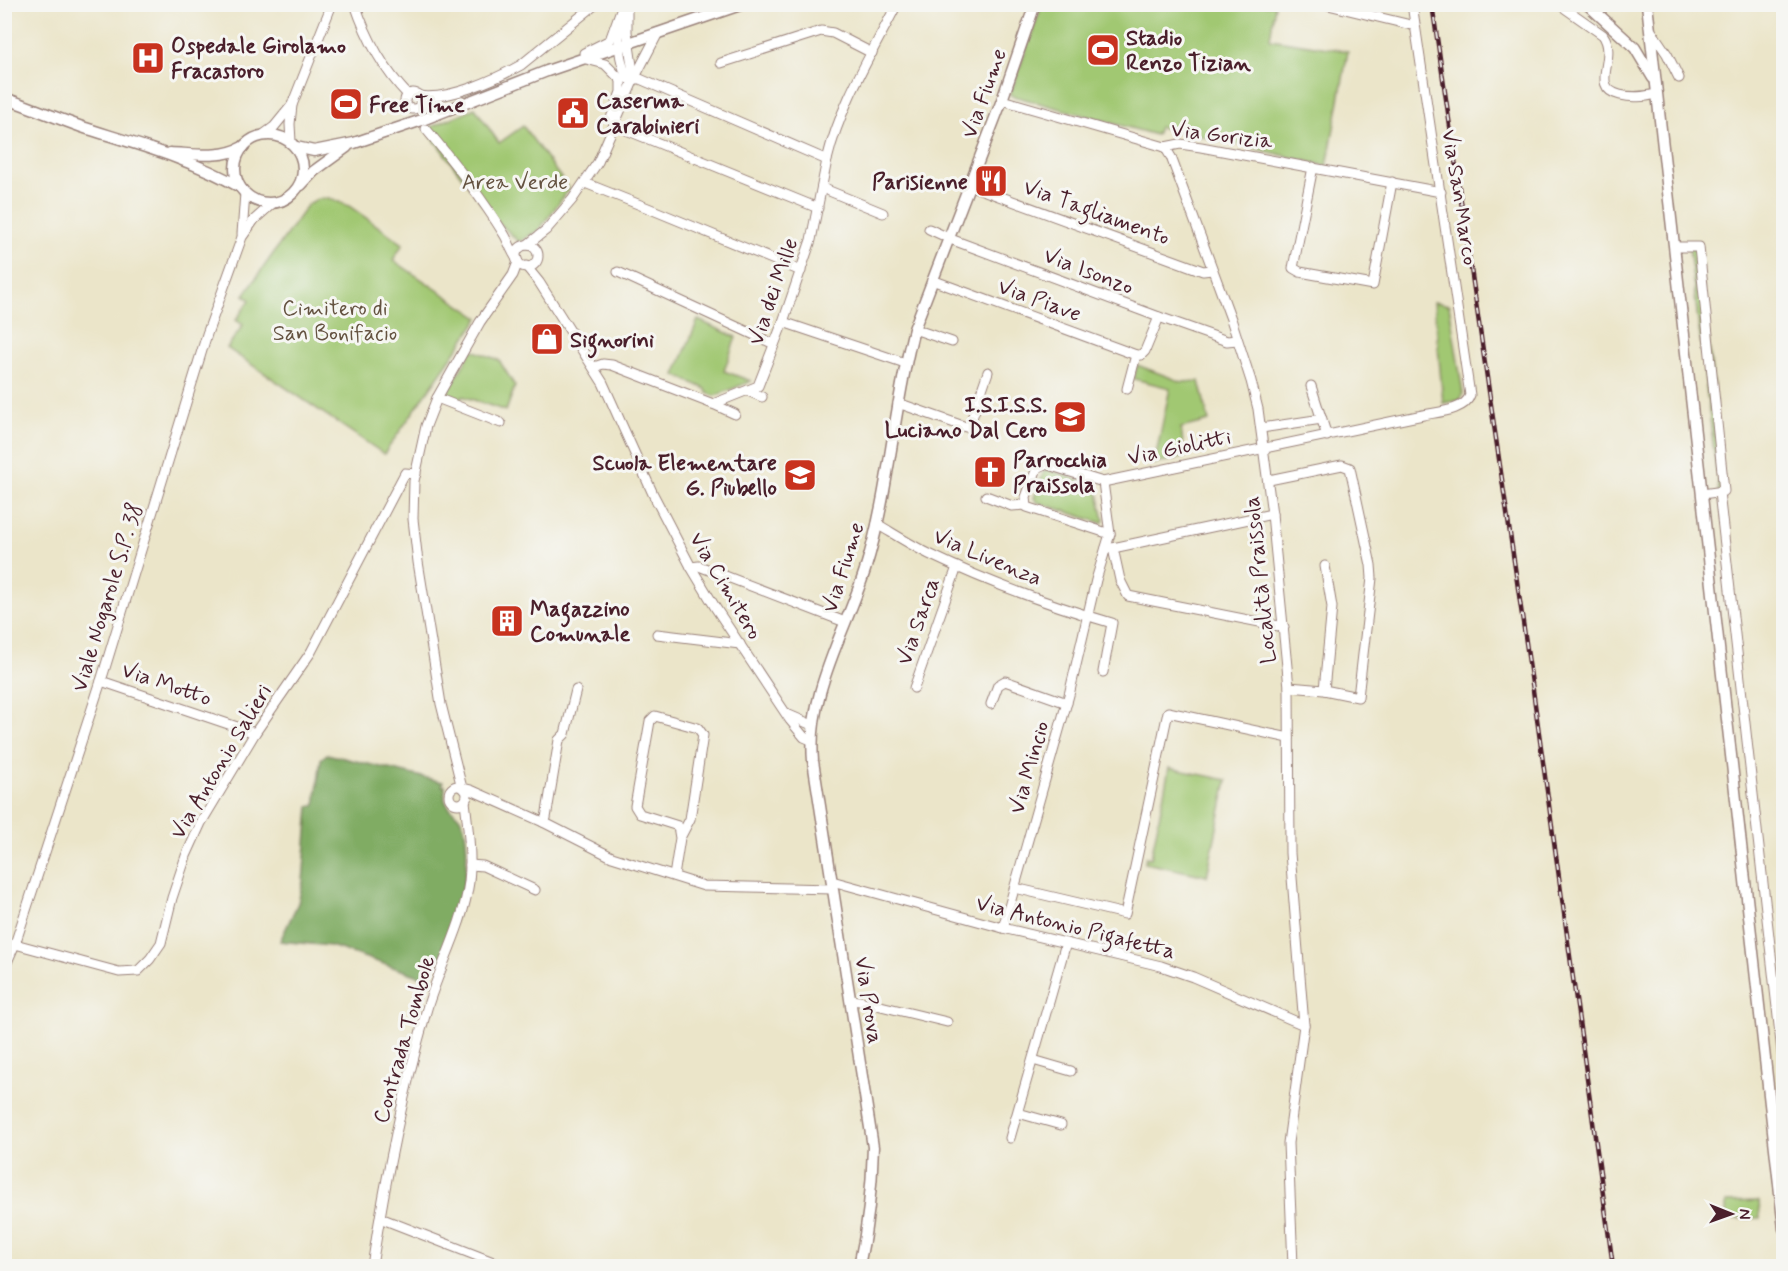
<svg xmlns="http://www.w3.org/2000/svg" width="1788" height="1271" viewBox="0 0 1788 1271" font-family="Mynerve,sans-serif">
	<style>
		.green { fill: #a1c872; stroke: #76744e; stroke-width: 1.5 }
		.forest { fill: #80ac64; stroke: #656648; stroke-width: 1.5 }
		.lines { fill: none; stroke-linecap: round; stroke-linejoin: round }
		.minor-casing { stroke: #9a827a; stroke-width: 11 }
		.major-casing { stroke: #9a827a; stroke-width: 13 }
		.minor { stroke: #fff; stroke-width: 9 }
		.major { stroke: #fff; stroke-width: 10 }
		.rail-casing { stroke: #4a1f2b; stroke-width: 4.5 }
		.rail { stroke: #f6f6f2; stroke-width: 2; stroke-dasharray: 7; stroke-linecap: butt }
		.labels { text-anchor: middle; stroke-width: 6; stroke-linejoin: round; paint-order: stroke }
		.poi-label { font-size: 22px; font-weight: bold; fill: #4a1f2b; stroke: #f6f6f2; text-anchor: start }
		.street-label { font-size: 22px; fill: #4a1f2b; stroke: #f6f6f2 }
		.park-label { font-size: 22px; fill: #645240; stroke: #f6f6f2 }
	</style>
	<rect width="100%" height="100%" fill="#f6f6f2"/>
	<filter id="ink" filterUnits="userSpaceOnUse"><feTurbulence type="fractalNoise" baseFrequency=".0167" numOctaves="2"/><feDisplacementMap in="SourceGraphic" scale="12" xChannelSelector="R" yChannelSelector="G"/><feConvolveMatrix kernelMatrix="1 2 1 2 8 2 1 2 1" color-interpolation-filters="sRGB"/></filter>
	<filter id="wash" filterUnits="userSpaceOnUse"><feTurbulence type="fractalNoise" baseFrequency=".008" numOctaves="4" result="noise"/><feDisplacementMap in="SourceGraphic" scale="24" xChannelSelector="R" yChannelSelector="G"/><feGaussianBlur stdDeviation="1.35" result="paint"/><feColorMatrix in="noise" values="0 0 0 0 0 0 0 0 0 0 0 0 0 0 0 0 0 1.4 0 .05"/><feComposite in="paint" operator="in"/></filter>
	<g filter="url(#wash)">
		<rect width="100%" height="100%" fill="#ebe5c9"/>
		<g class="green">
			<path d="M1042,5h233l-5,34 78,12 -21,115 -94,-23 -74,-16 -3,8 -146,-40z"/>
			<path d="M475,108l24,35 24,-17 46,63 -30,41 -20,12 -30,-29 -63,-84z"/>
			<path d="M329,198l20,8 54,38 -10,16 86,58 -95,136 -157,-106 16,-23 -7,-5 14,-20 -6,-5 64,-91 10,-5z"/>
			<path d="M1689,247h10l25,244 -5,1z"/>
			<path d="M1434,302l15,3 14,89 -3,6 -17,3z"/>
			<path d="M698,320l38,17 -12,34 27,10 -36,15 -8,-3 -1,-4 -31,-14z"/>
			<path d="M472,350l27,10 16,26 -9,25 -44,-15 -3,4 -12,-6z"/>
			<path d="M1137,365l45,17 17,-1 10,40 -28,7 4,29 -31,7 16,-76 -36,-9z"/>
			<path d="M1047,469l50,18 7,33 -2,3 -65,-21 -3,-4 10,-27z"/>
			<path d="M1169,768l58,12 -20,96 -62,-13 1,-6 5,1z"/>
			<path d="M1759,1201l1,17 -34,1v-17z"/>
		</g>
		<path class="forest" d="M327,754l116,28 -1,4h3c0,4 -1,11 0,14 3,11 16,13 19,26 10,46 -9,93 -24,136l-8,-2 -7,18 -94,-32 -51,-5 18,-38 5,-21 6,-76h6l6,-47z"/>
	</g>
	<g filter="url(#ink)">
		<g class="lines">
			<defs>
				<g id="minor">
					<path d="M355,4c11,33 29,66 53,91"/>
					<path d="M627,4v28l7,47"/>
					<path d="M1324,4l91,22"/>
					<path d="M1559,4l44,31c16,23 -15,52 17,60 13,3 23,2 37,-1"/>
					<path d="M619,17c-1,21 -1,43 9,62h12l187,81c13,-55 44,-105 70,-156"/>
					<path d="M1650,29l17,25 12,24"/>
					<path d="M584,53l26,-13 13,-36"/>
					<path d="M586,59l19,5 16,16v12l-10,26"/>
					<path d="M721,63l100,-32 12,2 39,20"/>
					<circle cx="413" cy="101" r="8"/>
					<path d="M419,96c29,5 77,-17 102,-31l75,-61"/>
					<path d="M1002,100l163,47 15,-3 21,3 240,45"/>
					<path d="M614,125l204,83"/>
					<path d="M426,129c28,33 55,68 78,105 5,8 7,17 13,25"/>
					<path d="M263,135l11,-8 18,-22"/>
					<path d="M291,142l-1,-18 2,-19 40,-101"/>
					<path d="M1165,147l6,10 60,162 20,62 7,28 14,105 17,173 1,166 14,172 -16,118 5,123"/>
					<path d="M1313,167l-20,101 7,4 73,13 19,-103"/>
					<path d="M585,183l63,25 153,63"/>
					<path d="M969,185l234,86 9,-1"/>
					<path d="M822,188l61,25"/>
					<path d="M929,229l24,11 206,77 68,24 10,-1"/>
					<path d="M242,234l3,-41"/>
					<path d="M527,245l19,-15 26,-30 26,-38 36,-83 24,-46"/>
					<circle cx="527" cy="256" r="11"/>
					<path d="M1675,247h24l25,244 -22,3"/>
					<path d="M526,266l13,16 64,101 50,111 38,73 24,40 75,113 14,17 7,3"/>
					<path d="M618,272l156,72"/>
					<path d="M932,280l204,75h5l4,-4 14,-34"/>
					<path d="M783,322l122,41"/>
					<path d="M914,329l38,13"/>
					<path d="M594,367l9,-3 9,1 101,39 45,-18 25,-64 28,-82 16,-80"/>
					<path d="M1311,386l16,50"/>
					<path d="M1127,389l9,-34"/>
					<path d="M748,391l14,6"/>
					<path d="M437,398l64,25"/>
					<path d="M898,403l68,24 4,-3 18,-52"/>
					<path d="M713,404l22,10"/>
					<path d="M1261,428l61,-9"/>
					<path d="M1269,480l73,-15 8,3 21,97 1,13 -14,119 -34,-7 -35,-3"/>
					<path d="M1719,492l65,578"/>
					<path d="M986,496l26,10 14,-1"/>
					<path d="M877,524c17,10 34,21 52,30 58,28 121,51 183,69l-9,49"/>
					<path d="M1110,534l-83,-27 -1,-10 11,-29 8,-4 58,18 320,-67c14,-3 42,-4 47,-20l-58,-391"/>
					<path d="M1106,548h7l7,32 8,16 156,31"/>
					<path d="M1113,548l159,-34"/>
					<path d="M691,567l8,-1 146,56"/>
					<path d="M657,634l83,10"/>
					<path d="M101,681l154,52"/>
					<path d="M914,688l43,-121"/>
					<path d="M1324,690l8,-83 -7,-41"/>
					<path d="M991,704l7,-19 7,-4 62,22"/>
					<path d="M789,715l23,10"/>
					<circle cx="458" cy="795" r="9"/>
					<path d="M462,788l-21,-84 -23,-142 -5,-43 1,-38 12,-55 11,-28 43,-76 33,-47 5,-13"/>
					<path d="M463,788l8,2 72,32 69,35 92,29 129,3"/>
					<path d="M543,822l3,-4 13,-78 6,-6 11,-44"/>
					<path d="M470,865l13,1 52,24"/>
					<path d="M674,876l6,-38 -2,-12 -38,-12 -5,-8 15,-85 5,-5 43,12 5,7 -13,84 -10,19"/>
					<path d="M832,881l171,47 158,38 32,11 111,48"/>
					<path d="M1015,888l110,26 43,-202 121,26"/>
					<path d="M1003,928l66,-233 27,-115 14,-46 -7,-52"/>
					<path d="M15,944l104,28 19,-1 12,-12 11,-16 11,-45 14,-42 15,-33 54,-90 56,-81 94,-179 11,1"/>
					<path d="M4,969l11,-25 86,-263 106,-347 35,-97 12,-17 19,-17"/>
					<path d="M850,1000l10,1 87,21"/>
					<path d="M1033,1060l38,11"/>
					<path d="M1018,1113l43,12"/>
					<path d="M1010,1138l56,-195"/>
					<path d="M380,1218l113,44 3,4"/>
					<path d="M372,1266c13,-85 30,-170 54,-254 12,-43 37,-85 43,-130 3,-27 -1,-54 -4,-81"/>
				</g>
				<g id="major">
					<path d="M1587,4l48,44 18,30"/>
					<path d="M1647,4l137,1225"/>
					<path d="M4,98c27,9 52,20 78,29 53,17 110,32 158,60"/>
					<circle cx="269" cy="169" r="34"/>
					<path d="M296,147l18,4 40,-8 68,-23 125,-49 196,-67"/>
					<path d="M170,153c25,1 51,6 73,-6"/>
					<path d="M301,185l13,-14 33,-24"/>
					<path d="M859,1266c9,-40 13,-78 14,-119l-60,-386c-6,-68 32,-128 52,-191 25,-79 28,-162 49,-241l88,-229 33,-96"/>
				</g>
			</defs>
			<use href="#minor" class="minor-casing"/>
			<use href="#major" class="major-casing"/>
			<use href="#minor" class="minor"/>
			<use href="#major" class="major"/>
			<defs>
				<path id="rail" d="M1432,4l101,686 80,576"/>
			</defs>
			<use href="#rail" class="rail-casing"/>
			<use href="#rail" class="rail"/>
		</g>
	</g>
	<defs>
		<symbol id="stadium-square" viewBox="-11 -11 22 22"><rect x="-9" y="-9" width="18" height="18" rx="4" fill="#c8321e" stroke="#f6f6f2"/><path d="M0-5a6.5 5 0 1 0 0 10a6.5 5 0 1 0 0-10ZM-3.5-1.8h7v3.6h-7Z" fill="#fff"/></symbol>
		<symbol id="hospital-square" viewBox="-11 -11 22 22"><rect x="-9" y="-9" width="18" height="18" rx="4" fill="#c8321e" stroke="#f6f6f2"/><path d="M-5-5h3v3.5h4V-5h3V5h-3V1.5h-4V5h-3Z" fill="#fff"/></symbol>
		<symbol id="civic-square" viewBox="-11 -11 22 22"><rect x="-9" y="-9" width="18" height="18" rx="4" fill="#c8321e" stroke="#f6f6f2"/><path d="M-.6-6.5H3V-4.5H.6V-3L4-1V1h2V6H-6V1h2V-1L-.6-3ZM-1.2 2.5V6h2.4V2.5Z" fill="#fff"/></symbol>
		<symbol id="restaurant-square" viewBox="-11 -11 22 22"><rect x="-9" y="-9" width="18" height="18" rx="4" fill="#c8321e" stroke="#f6f6f2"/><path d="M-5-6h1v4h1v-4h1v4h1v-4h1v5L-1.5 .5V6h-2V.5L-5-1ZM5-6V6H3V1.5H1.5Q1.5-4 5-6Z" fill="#fff"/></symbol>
		<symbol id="shop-square" viewBox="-11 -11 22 22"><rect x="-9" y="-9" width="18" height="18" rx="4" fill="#c8321e" stroke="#f6f6f2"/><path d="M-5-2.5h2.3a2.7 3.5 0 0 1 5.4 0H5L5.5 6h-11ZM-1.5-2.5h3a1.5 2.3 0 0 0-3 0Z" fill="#fff"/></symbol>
		<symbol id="school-square" viewBox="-11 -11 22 22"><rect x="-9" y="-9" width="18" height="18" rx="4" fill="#c8321e" stroke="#f6f6f2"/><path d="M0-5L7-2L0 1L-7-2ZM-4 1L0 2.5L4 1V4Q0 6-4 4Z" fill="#fff"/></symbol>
		<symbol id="church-square" viewBox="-11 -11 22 22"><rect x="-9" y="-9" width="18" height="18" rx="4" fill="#c8321e" stroke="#f6f6f2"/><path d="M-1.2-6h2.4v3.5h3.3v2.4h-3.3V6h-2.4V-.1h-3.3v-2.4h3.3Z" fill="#fff"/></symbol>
		<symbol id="building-square" viewBox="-11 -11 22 22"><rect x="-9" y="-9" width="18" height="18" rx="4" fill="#c8321e" stroke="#f6f6f2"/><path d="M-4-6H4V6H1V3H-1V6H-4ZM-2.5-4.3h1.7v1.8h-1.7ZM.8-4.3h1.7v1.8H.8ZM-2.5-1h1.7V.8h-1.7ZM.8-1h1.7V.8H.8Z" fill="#fff"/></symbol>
	</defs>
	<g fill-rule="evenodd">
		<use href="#stadium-square" x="1084" y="31" width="38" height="38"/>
		<use href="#hospital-square" x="129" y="39" width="38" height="38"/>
		<use href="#stadium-square" x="327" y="85" width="38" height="38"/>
		<use href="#civic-square" x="554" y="94" width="38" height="38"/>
		<use href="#restaurant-square" x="972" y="162" width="38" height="38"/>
		<use href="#shop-square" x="528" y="320" width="38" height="38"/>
		<use href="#school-square" x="1051" y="398" width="38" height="38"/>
		<use href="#church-square" x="971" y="453" width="38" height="38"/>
		<use href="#school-square" x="781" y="456" width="38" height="38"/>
		<use href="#building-square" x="488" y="602" width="38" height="38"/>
	</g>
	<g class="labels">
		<g class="poi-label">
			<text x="1126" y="45">Stadio<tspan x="1126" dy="25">Renzo Tizian</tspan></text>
			<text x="171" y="53">Ospedale Girolamo<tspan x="171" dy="25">Fracastoro</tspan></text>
			<text x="596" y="108">Caserma<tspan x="596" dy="25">Carabinieri</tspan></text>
			<text x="369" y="112">Free Time</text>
			<text x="968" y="189" text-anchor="end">Parisienne</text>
			<text x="570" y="347">Signorini</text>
			<text x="1047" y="412" text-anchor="end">I.S.I.S.S.<tspan x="1047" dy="25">Luciano Dal Cero</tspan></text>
			<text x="1013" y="467">Parrocchia<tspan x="1013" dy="25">Praissola</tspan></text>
			<text x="777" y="470" text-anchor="end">Scuola Elementare<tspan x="777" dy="25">G. Piubello</tspan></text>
			<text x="530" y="616">Magazzino<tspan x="530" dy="25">Comunale</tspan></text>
		</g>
		<g class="street-label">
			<text transform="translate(983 93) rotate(-70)" y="8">Via Fiume</text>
			<text transform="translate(1222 134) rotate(7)" y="8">Via Gorizia</text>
			<text transform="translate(1461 197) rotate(81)" y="8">Via San Marco</text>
			<text transform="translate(1097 211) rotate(20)" y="8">Via Tagliamento</text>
			<text transform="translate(1089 270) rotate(21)" y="8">Via Isonzo</text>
			<text transform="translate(772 291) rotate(-71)" y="8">Via dei Mille</text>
			<text transform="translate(1040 299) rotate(20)" y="8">Via Piave</text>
			<text transform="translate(1179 446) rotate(-12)" y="8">Via Giolitti</text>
			<text transform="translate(988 556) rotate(23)" y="8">Via Livenza</text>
			<text transform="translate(842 567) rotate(-72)" y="8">Via Fiume</text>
			<text transform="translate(1259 580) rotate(-96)" y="8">Località Praissola</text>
			<text transform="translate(727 585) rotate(59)" y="8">Via Cimitero</text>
			<text transform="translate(106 597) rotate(-73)" y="8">Viale Nogarole S.P. 38</text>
			<text transform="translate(917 621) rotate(-71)" y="8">Via Sarca</text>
			<text transform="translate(167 683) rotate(19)" y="8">Via Motto</text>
			<text transform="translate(220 761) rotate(-59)" y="8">Via Antonio Salieri</text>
			<text transform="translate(1028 767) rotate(-74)" y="8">Via Mincio</text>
			<text transform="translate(1076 926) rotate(14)" y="8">Via Antonio Pigafetta</text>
			<text transform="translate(870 1000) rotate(81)" y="8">Via Prova</text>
			<text transform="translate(403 1039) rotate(-74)" y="8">Contrada Tombole</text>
		</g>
		<g class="park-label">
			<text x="515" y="189">Area Verde</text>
			<text x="335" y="315">Cimitero di<tspan x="335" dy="25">San Bonifacio</tspan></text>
		</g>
	</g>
	<rect width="1788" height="1271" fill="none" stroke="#f6f6f2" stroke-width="24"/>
	<g transform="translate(1731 1214) rotate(91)" stroke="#f6f6f2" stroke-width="4.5" paint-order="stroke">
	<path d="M0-4.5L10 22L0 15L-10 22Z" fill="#4a1f2b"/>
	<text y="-9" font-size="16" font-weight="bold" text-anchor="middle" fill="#4a1f2b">N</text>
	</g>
</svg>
